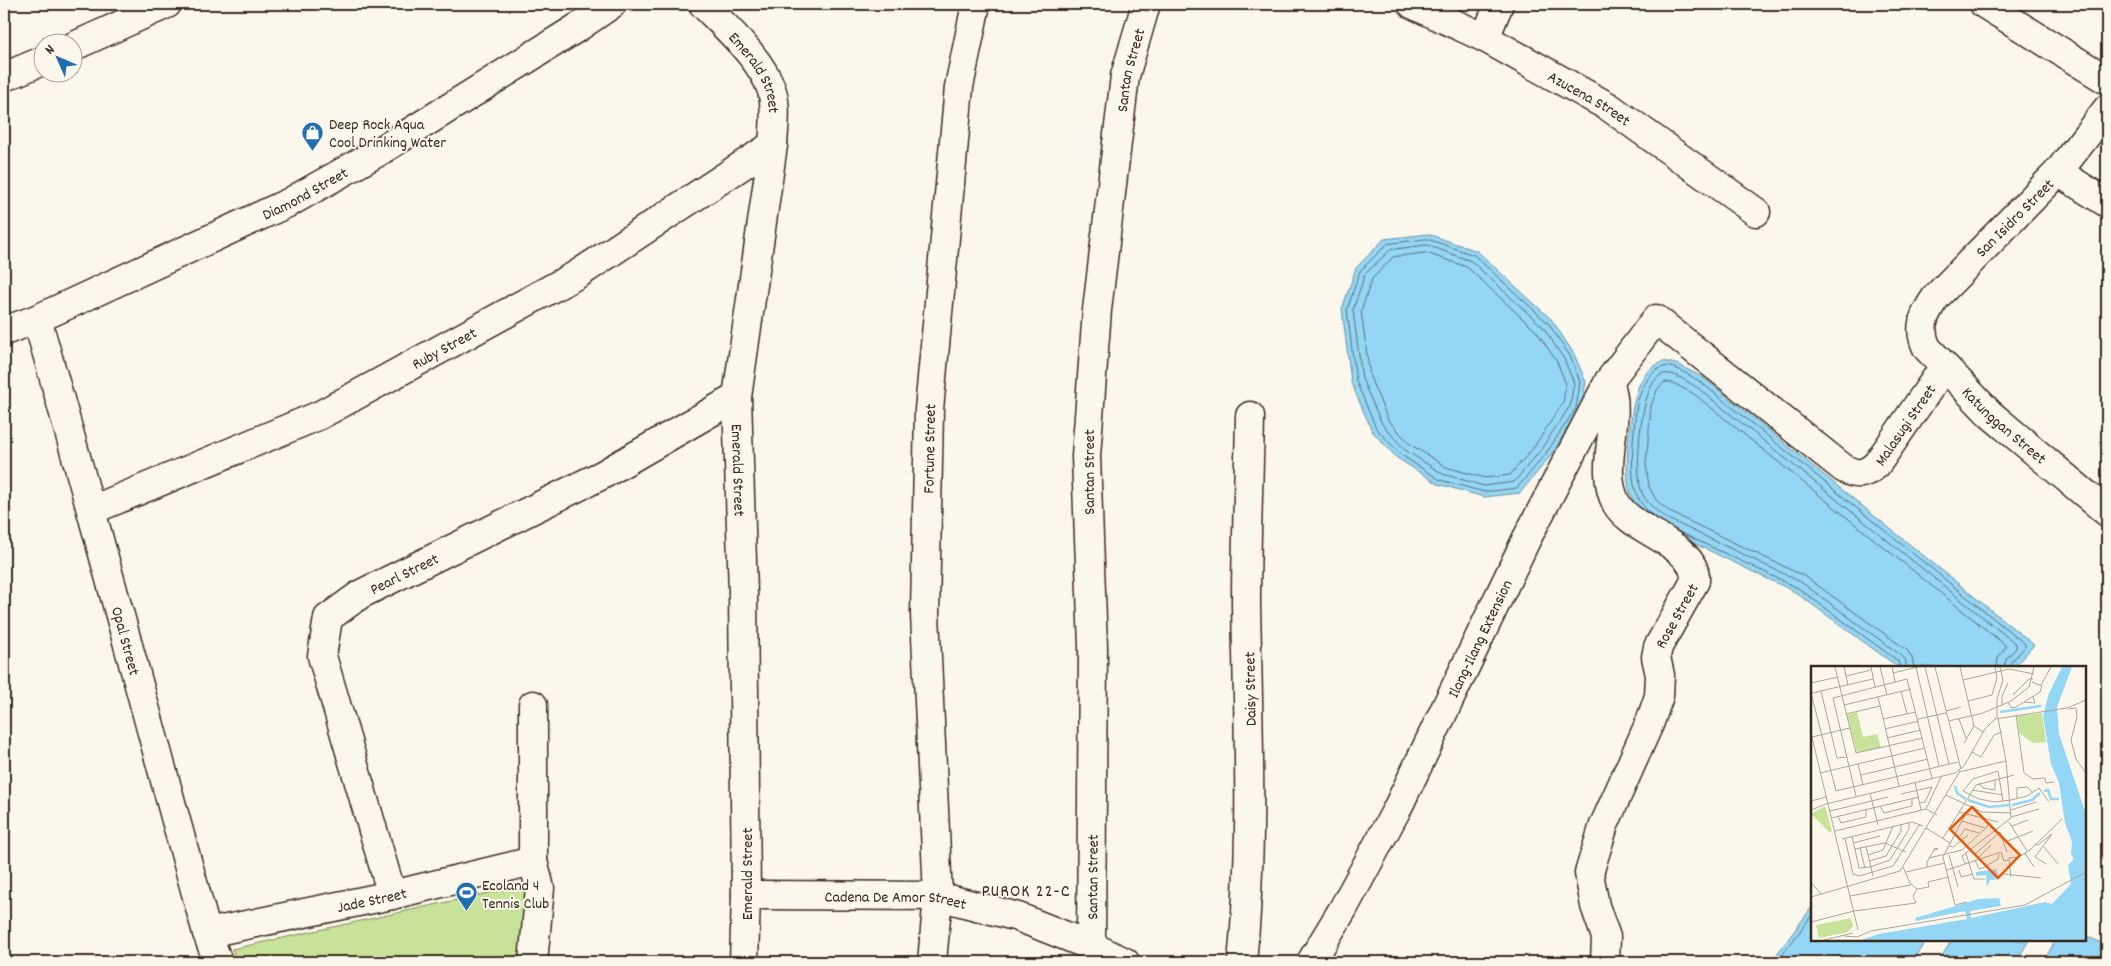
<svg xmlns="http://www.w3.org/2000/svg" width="2111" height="966" viewBox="0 0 2111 966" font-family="Dekko,sans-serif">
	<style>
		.green { fill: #c7e39a; stroke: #81865c }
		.water { fill: #93d6f5; stroke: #70919f }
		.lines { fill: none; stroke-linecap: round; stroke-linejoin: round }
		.shore { stroke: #5e6f74; stroke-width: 1 }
		.minor-casing { stroke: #3b2a1e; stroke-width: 31 }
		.minor { stroke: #fbf7ec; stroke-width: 28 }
		.labels { text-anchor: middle; stroke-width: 4; stroke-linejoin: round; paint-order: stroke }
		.street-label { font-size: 16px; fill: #3b2a1e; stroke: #fbf7ec }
		.poi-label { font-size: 16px; fill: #3b2a1e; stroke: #fbf7ec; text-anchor: start }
		.neighbourhood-label { font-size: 18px; letter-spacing: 1px; fill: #3b2a1e; stroke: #fbf7ec }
		.inset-river { fill: none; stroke: #93d6f5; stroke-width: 2.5 }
		.inset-road { fill: none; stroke: #aea59a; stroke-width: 1 }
		.view { fill: #e8590c; fill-opacity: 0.15; stroke: #e8590c; stroke-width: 2.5 }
		.inset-edge { fill: none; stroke: #3b2a1e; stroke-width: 2.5 }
	</style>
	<rect width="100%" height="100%" fill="#fbf7ec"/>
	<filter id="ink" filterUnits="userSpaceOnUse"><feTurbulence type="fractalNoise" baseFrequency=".02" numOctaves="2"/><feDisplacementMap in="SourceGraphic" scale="10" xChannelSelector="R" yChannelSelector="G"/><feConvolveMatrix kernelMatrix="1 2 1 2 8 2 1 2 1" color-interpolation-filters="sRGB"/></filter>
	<g filter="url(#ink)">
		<path class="green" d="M530,884l-2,78h-291l-5,-13z"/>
		<g class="water">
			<path d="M1428,234l49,17 75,69 22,34 12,28 -5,28 -32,48 -29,35 -36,4 -46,-13 -41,-26 -25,-27 -21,-49 -9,-73 14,-41 28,-29z"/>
			<path d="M1663,361l16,4 25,13 330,267 -20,22h-116l-103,-75 -135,-65c-12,-9 -24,-18 -30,-34 -7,-21 0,-92 11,-112 5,-10 13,-15 22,-20z"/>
			<path d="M1812,907v33h114l-14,22h-141z"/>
			<path d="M2085,935l22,11v16h-63l11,-22h30z"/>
			<path d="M1952,940h77l-13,22h-78z"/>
		</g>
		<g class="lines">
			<g class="shore">
				<path d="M1427,239l47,16 74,68 22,33 10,26 -4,26 -31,47 -28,33 -33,4 -44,-12 -39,-25 -25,-27 -20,-47 -9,-71 13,-39 27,-27z"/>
				<path d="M1427,245l44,16 72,66 21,32 10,24 -4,23 -30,45 -26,31 -30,4 -41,-12 -38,-24 -23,-26 -20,-45 -9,-69 12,-36 25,-24z"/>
				<path d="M1426,253l41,14 70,65 20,30 9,22 -3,19 -29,44 -24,28 -25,3 -39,-11 -36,-23 -22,-24 -18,-43 -9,-66 11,-32 21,-22z"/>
				<path d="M1654,517c-8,-7 -15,-15 -18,-25 -7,-17 -2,-69 1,-88 3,-13 12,-33 26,-37 11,-3 29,10 39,16l323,261v3l-14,15 -1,5"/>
				<path d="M1675,530l123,58 100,73 2,6"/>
				<path d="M1906,667v-6l-4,-5 -101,-74 -135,-64c-10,-8 -21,-15 -25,-28 -6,-20 -2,-109 22,-116 11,-3 26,9 35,14l318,256v4l-10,11 -2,8"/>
				<path d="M1914,667l-2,-9 -5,-8 -101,-73 -103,-49 -33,-16 -14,-12 -7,-13 -3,-23 5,-58 6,-16 7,-8 9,1 21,11 311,251v3l-7,10 -1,9"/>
				<path d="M1777,962l35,-47"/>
			</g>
			<defs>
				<g id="minor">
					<path id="s1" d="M703,4c23,24 59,55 69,87 5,17 2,37 1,54l-36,252 6,197 3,301 -2,67"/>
					<path id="s2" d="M1412,4l73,34 124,69 147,105"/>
					<path d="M1984,4l123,76"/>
					<path d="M1485,38l14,-34"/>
					<path d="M72,47l95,-43"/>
					<path d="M4,77l38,-16"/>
					<path id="s3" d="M2107,109l-49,63 -122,125c-12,17 -19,31 -9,51l63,66 117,98"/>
					<path d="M2058,172l49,31"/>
					<path id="s4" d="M37,319c59,204 113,409 170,614l11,29"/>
					<path id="s5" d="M4,331l33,-12 253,-117 90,-51 200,-125 32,-22"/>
					<path id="s6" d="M92,510l228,-95 258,-141 195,-129"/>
					<path d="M533,705v156l7,27 -7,74"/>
					<path id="s7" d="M392,895l-70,-239 6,-38 33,-24 241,-119 135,-78"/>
					<path id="s8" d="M746,895l192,1 80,21 73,29 34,16"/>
					<path id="s9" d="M207,933l185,-38 141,-34"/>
					<path id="s10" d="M1091,946l2,-299 -7,-191 11,-146 28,-234 21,-72"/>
					<path id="s11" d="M932,962l6,-66 -13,-282 4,-204 30,-323 17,-83"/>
					<path d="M1242,962c12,-120 6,-240 4,-360 0,-62 3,-124 4,-186"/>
					<path id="s12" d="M1311,962l32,-53 54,-100 130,-271 82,-157 47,-62 187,149c14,8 22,7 34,-4l67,-97"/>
					<path id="s13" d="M1605,962l1,-25 -11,-31 -6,-33 15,-48 46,-103 9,-26 1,-21 -4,-18 2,-10 37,-66c3,-37 -64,-49 -79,-78 -19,-38 8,-83 -7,-122"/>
				</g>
			</defs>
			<use href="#minor" class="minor-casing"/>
			<use href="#minor" class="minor"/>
		</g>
	</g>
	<defs>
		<symbol id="shop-pin" viewBox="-11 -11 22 30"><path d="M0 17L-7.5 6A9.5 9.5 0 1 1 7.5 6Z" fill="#1f6fb2" stroke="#fbf7ec"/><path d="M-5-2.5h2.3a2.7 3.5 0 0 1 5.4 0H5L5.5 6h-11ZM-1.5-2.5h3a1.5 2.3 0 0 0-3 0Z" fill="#fff"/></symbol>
		<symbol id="stadium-pin" viewBox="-11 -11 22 30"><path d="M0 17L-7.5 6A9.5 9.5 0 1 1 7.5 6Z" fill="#1f6fb2" stroke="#fbf7ec"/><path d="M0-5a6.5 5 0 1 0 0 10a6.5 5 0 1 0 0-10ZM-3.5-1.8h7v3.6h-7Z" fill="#fff"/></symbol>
	</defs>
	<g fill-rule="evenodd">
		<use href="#shop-pin" x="300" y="120" width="25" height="34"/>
		<use href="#stadium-pin" x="454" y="880" width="25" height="34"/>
	</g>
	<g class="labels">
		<g class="street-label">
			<text dy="6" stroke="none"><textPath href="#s10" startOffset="879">Santan Street</textPath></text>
			<text dy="6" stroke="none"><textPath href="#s1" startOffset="88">Emerald Street</textPath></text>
			<text dy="6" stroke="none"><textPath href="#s2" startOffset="201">Azucena Street</textPath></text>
			<text dy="6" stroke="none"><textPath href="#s5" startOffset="331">Diamond Street</textPath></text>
			<text transform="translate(2014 217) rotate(-45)" y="6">San Isidro Street</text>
			<text dy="6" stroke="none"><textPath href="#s6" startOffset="388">Ruby Street</textPath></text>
			<text dy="6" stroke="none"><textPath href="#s12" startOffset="1056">Malasugi Street</textPath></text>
			<text dy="6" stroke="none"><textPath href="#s3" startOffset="419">Katunggan Street</textPath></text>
			<text dy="6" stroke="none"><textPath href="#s11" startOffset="514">Fortune Street</textPath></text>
			<text dy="6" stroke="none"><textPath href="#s1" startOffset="494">Emerald Street</textPath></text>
			<text transform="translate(1088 472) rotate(-90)" y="6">Santan Street</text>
			<text dy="6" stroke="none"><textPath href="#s7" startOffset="376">Pearl Street</textPath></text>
			<text dy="6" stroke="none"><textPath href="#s13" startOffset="368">Rose Street</textPath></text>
			<text dy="6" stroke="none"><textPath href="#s12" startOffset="365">Ilang-Ilang Extension</textPath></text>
			<text dy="6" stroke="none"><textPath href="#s4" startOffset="334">Opal Street</textPath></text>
			<text transform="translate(1249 689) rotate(-91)" y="6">Daisy Street</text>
			<text transform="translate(746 874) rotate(-90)" y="6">Emerald Street</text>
			<text dy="6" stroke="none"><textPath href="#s10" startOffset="69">Santan Street</textPath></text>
			<text dy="6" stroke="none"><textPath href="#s9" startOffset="168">Jade Street</textPath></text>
			<text dy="6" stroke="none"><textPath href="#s8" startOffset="150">Cadena De Amor Street</textPath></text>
		</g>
		<g class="poi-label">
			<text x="329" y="129">Deep Rock Aqua<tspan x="329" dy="18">Cool Drinking Water</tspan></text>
			<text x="482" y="890">Ecoland 4<tspan x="482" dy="18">Tennis Club</tspan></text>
		</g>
		<g class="neighbourhood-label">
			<text x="1026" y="896">PUROK 22-C</text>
		</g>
	</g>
	<g transform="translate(1811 666)">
		<rect width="275" height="275" fill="#fbf7ec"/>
		<path d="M46,46l6,25 14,-3 4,14 -24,5 -10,-38zM231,47l4,29 -13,1 -14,-10 -2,-17zM14,140l7,25 -3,1 -18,-18zM40,252l2,8 -5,6 -29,6 -3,-13z" fill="#c7e39a"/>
		<path d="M251,1h10l-15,40 2,27 27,80v126h-225l18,-6 88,-15 -2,-8 -49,10 -1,-3 64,-19 20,-1 2,8 -31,5 1,7 74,-16 7,2 19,-20 -3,-19 6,-6 -3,-5 1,-12 -7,-19 -6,-40 -8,-19 -8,-48 6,-23zM185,203l3,10 -9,1 -3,7 -1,-12 -10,1v-4z" fill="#93d6f5"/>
		<path class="inset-river" d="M189,46l41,-6M144,120l2,7 9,6M233,125l4,-1 3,9h8M157,134l21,7 21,-2M201,139l20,-5 8,-7"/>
		<path class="inset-road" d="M24,1l21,86 67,-15M33,1l4,18M60,1l4,20M69,1l7,28M81,1l3,15M105,1l23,99M114,1l24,97M124,1l26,102M149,1l14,59 9,6M82,7l25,-6M35,10l25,-6M152,14l46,-11 25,5M0,17l27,-6M230,19l10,-18M10,25l16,67 10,-1M90,25l6,23M0,27l25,98 122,-29M1,27l61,-14M202,29l16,-16h4M67,31l21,89M157,35l24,-6 5,-17 -2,-11M213,36l11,1 -2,-7M197,37l4,5 4,-1 24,-15 2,-6 -10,-4M33,39l67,-16M191,39v-9l6,-13M257,43l8,-1 1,9 -6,23 5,19 10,14M135,45l15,-4M35,48l34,-8M205,49l8,58 9,6 12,-1 1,5 8,-1M186,52v-19l6,-19 -3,-13M72,53l33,-7M107,53l28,-6M148,53l7,19M138,55l34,-8 28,-12 18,-14 5,-20M74,63l34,-8M0,67l47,197M1,71l38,-9M76,72l34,-8M153,77l10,-17M161,86l9,5 13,-22 8,-3M47,98l5,21M148,106l47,-11M9,107l105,-25M50,109l67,-16M104,116l6,28M168,117l4,5 12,2v-11M161,124l31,5M59,127l8,32M90,128l31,-7 -7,15 -5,1M135,129l36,17 29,1M45,130l-23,-98 74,-19 25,99M206,132v-10l10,-1 6,6M0,135l15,-4M192,135l-5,-30 -25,8 -10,12 16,8 16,3 16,-2 16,-4 12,-8 10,14M69,140l4,7 28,-7v-7M115,143l15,-32M0,144l15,-6 129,-31 9,-7 21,-37 10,-10 72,-11 19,-8M200,144l25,-8M19,145l58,-14M148,146l39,10M27,150l3,7 25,-6v-7M200,151l28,-8M20,152l88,-21M151,155l23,7M198,156l18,29M201,160l16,-6M115,162l24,15M24,165l91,-22 11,6M189,166l7,20M41,170l7,32 11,-1 20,-7 19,-31v-7M149,170l5,-7 14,4M34,172l8,36 6,2 34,-10 27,-42M132,172l33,-53 38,-10M31,173l70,-17 11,4M194,176l28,-11M42,177l27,-7M224,178l3,1 14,-11M55,180l7,30M138,180l4,1 15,-12M233,181l14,17M49,182l5,20M44,183l30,-6 21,9M214,187l9,14M155,188l8,25h11M164,188l25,-22M57,189l15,-5 10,-24M138,189l9,32M132,191l12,48 12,-3M132,191l22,-42M118,192l33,-8 25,-23 1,-6M166,193l14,-14M164,194l4,9 4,-1 15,-9 1,-5M58,195l17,-5 15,-25v-7M154,198l-3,-8 49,-38 -5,-57 -8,-43M235,198l-11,-7 17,-23M92,201l7,16 7,6M116,201v-5l8,-14 3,1 -4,1M136,204l54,-18 3,9 4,-1M148,204l2,7 12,-3M95,206l39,-9M193,208l37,4M200,211l-2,-19 10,-1 11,-7 32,-31M0,216l10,12M106,223l12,-2 -1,-5 21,-5M39,230l61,-11M0,231l89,-26 60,-100M0,256l43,-11 62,-8 -3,-7 4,-7M33,270l13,1 14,-6 154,-26 61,-33M13,274l29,-7"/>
		<path class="view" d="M161,141l48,48 -22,23 -48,-49z"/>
		<rect width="275" height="275" class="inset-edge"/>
	</g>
	<rect width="2111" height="966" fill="none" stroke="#fbf7ec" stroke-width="20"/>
	<rect x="10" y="10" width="2091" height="946" fill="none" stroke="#3b2a1e" stroke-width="2" filter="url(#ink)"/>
	<g transform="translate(58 58) rotate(315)"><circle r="24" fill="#fbf7ec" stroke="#aea59a"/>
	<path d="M0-4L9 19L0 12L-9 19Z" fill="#1f6fb2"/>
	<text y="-8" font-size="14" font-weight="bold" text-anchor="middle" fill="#3b2a1e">N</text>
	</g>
</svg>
